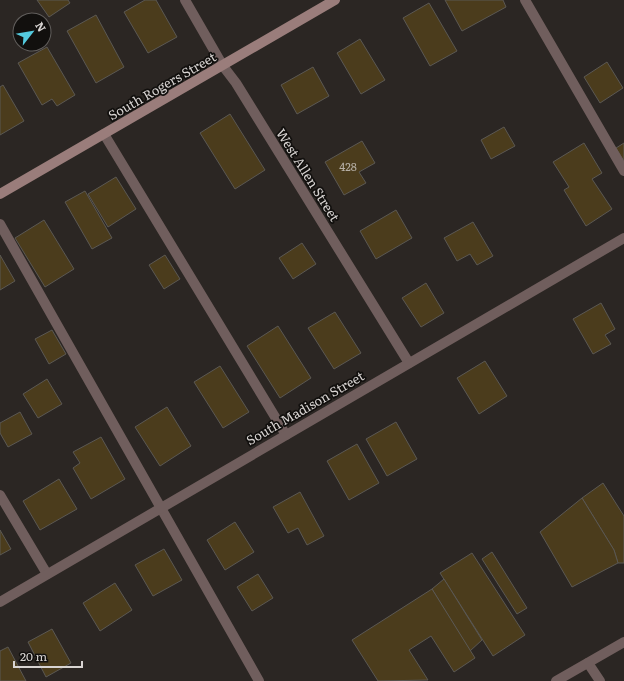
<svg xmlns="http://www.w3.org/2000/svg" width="624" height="681" viewBox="0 0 624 681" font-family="Literata,serif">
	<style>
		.building { fill: #4b3c1c; stroke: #5b5853 }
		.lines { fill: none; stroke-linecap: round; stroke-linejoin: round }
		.lane { stroke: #705e5d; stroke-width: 10 }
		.street { stroke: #705e5d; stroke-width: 10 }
		.secondary { stroke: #9a7d7b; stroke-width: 10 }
		.labels { text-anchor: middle; stroke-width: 3.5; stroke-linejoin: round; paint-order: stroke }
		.number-label { font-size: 11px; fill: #b5aea4 }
		.street-label { font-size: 13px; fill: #d8d4d2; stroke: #12100e }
	</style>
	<rect width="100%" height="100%" fill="#2b2623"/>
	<g class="building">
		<path d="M37,0h31l2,3 -21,14z"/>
		<path d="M145,0h11l21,37 -29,16 -24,-41z"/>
		<path d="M445,0h58l3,7 -44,24z"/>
		<path d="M429,3l28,48 -27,15 -27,-48z"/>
		<path d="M96,15l28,52 -28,16 -29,-52z"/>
		<path d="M360,39l25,41 -24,14 -24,-41z"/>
		<path d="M47,47l28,48 -18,11 -5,-7 -10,6 -24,-42z"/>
		<path d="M607,62l16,26 -23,15 -16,-26z"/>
		<path d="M313,67l16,29 -32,18 -16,-29z"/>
		<path d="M3,85l21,36 -24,14v-48z"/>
		<path d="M230,114l35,56 -30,19 -35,-56z"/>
		<path d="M504,127l11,19 -24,13 -10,-19z"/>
		<path d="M362,141l13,22 -16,9 7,11 -22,12 -19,-33z"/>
		<path d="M584,143l18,30 -10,6 20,30 -26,17 -22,-36 5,-3 -16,-25z"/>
		<path d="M624,143v18l-8,-13z"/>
		<path d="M116,177l20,32 -28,18 -20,-33z"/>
		<path d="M85,191l27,47 -20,11 -27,-47z"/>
		<path d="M396,210l16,28 -36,21 -16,-28z"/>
		<path d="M44,220l30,49 -29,18 -30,-49z"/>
		<path d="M473,222l20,34 -16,9 -7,-11 -13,7 -13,-23z"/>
		<path d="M302,243l14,21 -23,15 -14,-21z"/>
		<path d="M0,255l15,26 -15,9z"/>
		<path d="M165,255l15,24 -16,10 -15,-24z"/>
		<path d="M426,283l18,30 -23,14 -19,-29z"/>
		<path d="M601,303l14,26 -10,6 6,9 -18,10 -20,-35z"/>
		<path d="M335,312l26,41 -27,16 -26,-41z"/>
		<path d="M278,326l33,52 -31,20 -33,-52z"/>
		<path d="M52,330l14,24 -17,10 -14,-25z"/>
		<path d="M485,361l22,35 -28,18 -22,-36z"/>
		<path d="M220,366l29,46 -26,16 -29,-46z"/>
		<path d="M47,379l15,25 -24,14 -15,-24z"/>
		<path d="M167,407l24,39 -31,20 -25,-39z"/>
		<path d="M20,412l12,22 -24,13 -8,-14v-10z"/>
		<path d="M396,422l21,37 -30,17 -21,-37z"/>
		<path d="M101,437l24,42 -34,20 -18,-31 7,-5 -7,-11z"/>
		<path d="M357,444l22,39 -30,17 -22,-39z"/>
		<path d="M59,479l18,30 -37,21 -17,-29z"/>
		<path d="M603,483l21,33v47h-6l-4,-13 -32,-52z"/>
		<path d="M300,492l24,44 -17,9 -9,-17 -10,5 -15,-26z"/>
		<path d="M582,498l32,52 4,13 -46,24 -32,-55z"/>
		<path d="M235,522l19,30 -29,18 -18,-30z"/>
		<path d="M0,530l11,19 -11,6z"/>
		<path d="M164,549l18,31 -29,16 -18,-31z"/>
		<path d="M492,552l35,56 -10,6 -35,-55z"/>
		<path d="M472,553l53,82 -32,21 -53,-83z"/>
		<path d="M258,574l15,24 -21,13 -15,-24z"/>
		<path d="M444,579l38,61 -12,11 -38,-62z"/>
		<path d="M115,583l17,27 -32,21 -17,-28z"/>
		<path d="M432,589l43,69 -21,14 -23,-36 -22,14 19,30 -50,1 -26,-41z"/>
		<path d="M52,629l19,34 -25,14 -18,-35z"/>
		<path d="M8,647l18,34h-26v-30z"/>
	</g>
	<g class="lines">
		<g class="lane">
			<path d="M525,0l99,171"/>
			<path d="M104,134l182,301"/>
			<path d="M0,224l259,457"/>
			<path d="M0,495l47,79"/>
		</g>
		<g class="street">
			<path d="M185,0l38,66 13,17 173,280"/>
			<path d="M0,602l624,-364"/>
			<path d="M588,663l12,18"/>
			<path d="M556,681l68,-39"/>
		</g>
		<path class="secondary" d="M0,194l335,-194"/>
	</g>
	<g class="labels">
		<g class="number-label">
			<text x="348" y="171">428</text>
		</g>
		<g class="street-label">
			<text transform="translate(162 86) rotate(-30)" y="5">South Rogers Street</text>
			<text transform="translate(308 175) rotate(58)" y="5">West Allen Street</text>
			<text transform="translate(305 408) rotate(-30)" y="5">South Madison Street</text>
		</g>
	</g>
	<g transform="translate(32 32) rotate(59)"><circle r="19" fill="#12100e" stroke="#615e5c"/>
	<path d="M0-3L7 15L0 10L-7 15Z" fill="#54cade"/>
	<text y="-6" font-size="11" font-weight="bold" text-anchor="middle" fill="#d8d4d2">N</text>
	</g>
	<path d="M14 661v6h68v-6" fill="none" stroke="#d8d4d2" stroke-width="2"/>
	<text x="20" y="661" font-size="12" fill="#d8d4d2" stroke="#12100e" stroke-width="3" paint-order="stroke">20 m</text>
</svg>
